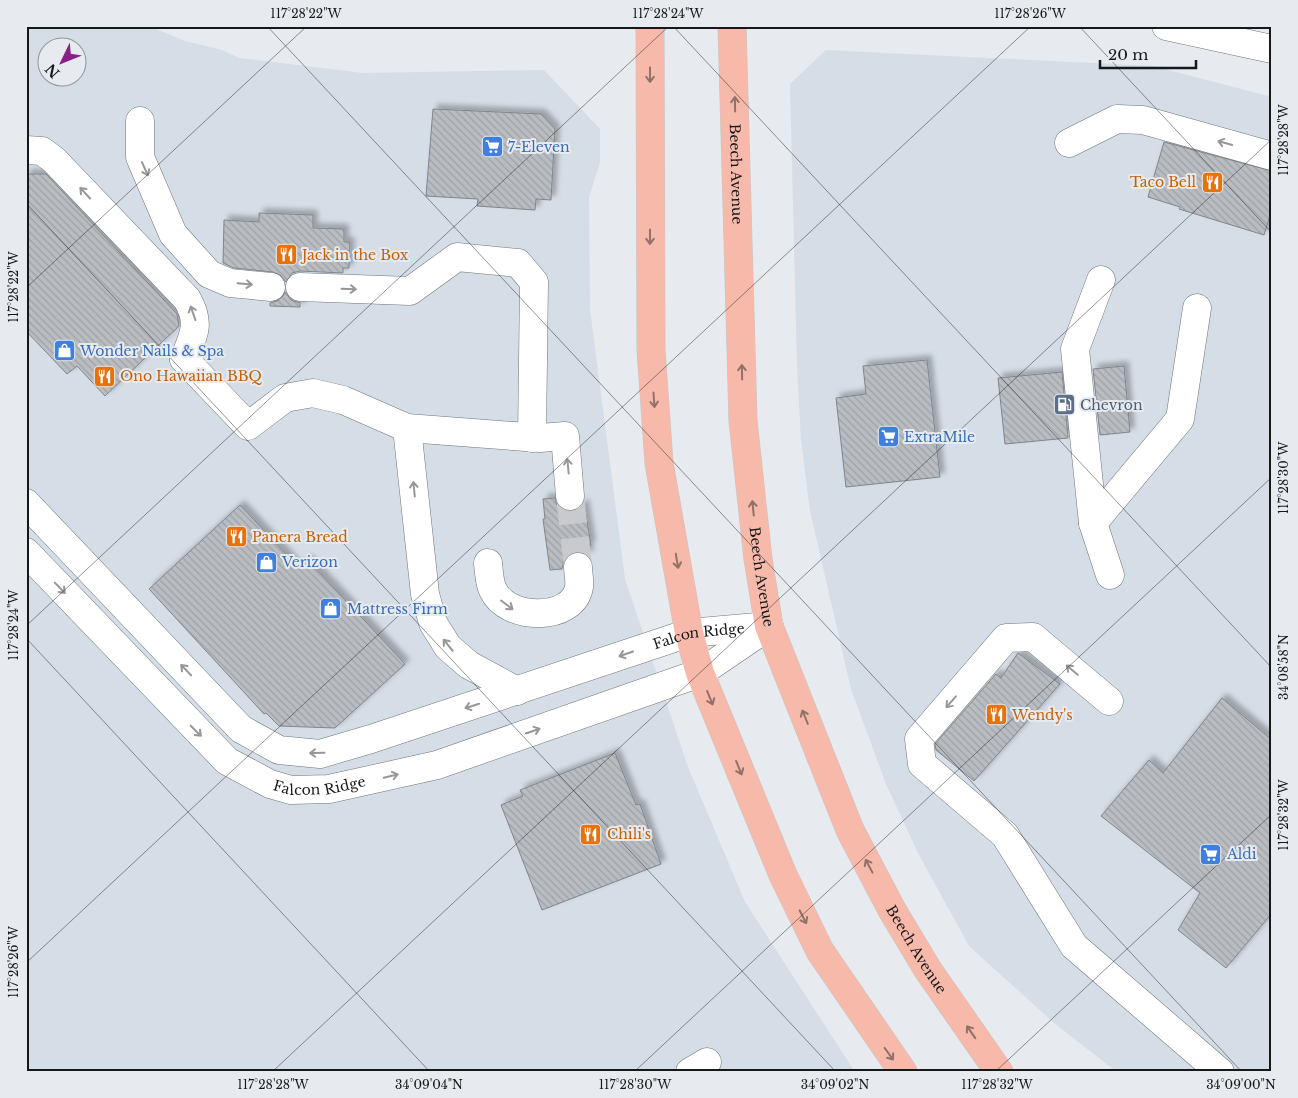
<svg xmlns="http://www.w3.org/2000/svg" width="1298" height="1098" viewBox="0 0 1298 1098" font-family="'Libre Baskerville',serif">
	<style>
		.built { fill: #d5dde7; fill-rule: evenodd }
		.building { fill: url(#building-back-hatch); stroke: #828589; filter: url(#shadow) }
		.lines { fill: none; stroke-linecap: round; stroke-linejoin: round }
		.minor-tunnel { stroke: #c8cace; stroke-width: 28; stroke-dasharray: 28 14; stroke-linecap: butt }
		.minor-casing { stroke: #717478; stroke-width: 29 }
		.major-casing { stroke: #c7c8c8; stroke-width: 29 }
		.minor { stroke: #fff; stroke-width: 28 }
		.major { stroke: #f7b9aa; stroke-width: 28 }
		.oneway { stroke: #927169 }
		.oneway2 { stroke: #979798 }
		.ticks { fill: none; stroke: #17181a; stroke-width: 1; stroke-opacity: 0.45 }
		.labels { text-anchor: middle; stroke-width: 4; stroke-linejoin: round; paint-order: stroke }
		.shop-label { font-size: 14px; fill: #366cbe; stroke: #e7eaee; text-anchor: start }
		.street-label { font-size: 14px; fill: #17181a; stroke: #e7eaee }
		.food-label { font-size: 14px; fill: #c56008; stroke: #e7eaee; text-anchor: start }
		.service-label { font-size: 14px; fill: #4e5e75; stroke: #e7eaee; text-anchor: start }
		.neatline { fill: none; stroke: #17181a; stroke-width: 2 }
		.ticks-label { font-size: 12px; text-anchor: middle; fill: #17181a }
	</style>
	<defs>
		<pattern id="building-back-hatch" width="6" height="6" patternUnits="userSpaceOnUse" patternTransform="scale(1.25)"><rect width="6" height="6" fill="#b9bcc1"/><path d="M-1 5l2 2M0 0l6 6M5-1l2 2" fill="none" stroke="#9ea1a5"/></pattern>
		<filter id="shadow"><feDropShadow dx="4.5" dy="-4.5" stdDeviation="2.5" flood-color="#0004"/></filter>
	</defs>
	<rect width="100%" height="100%" fill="#e7eaee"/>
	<g class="built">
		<path d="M26,26h123l36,15 37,9 17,8 124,15 181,-3 56,59v33l-11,35 1,112 35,270 63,188 57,135 110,170h-829zM48,48h30v30h-30z"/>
		<path d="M826,50l327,16 119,31v975h-155l-63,-49 -85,-77 -51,-93 -32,-69 -35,-95 -41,-178 -9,-72 -4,-74 -7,-281z"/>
	</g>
	<g class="building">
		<path d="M433,109l108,5 14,15 -4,71 -15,-1 -1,11 -58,-4 1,-7 -52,-3z"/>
		<path d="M1164,142l108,29v38l-8,26 -85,-26 1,-2 -32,-10z"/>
		<path d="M26,174h20l131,140 2,12 -74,70 -28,-30 -10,8 -41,-43z"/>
		<path d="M259,213l54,2v13l31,1v13h6l-1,26h-6v5l-43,-2 -8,2 -6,9 -6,-7 -7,-3 -39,-4 -11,-5 1,-43 35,2z"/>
		<path d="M285,292l6,8 9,3v4l-30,-1v-3l7,-2 6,-5z"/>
		<path d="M927,360l13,117 -94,10 -10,-89 30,-4 -3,-28z"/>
		<path d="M1124,366l6,66 -30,3 -7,-66z"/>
		<path d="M1062,372l6,66 -63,6 -7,-66z"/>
		<path d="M555,498l2,7 6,5 8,2 7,-3 6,-6 7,42h-3l1,11 -11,-5 -8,3 -6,6 -2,9 -12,1 -7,-51h2l-2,-20z"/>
		<path d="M240,505l58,62 9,-8 98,105 -70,64 -56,-2 -13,-13 -2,1 -115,-125z"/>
		<path d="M1018,653l42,31 -86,97 -38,-31 -1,-6 61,-70 5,4z"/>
		<path d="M1222,698l50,42v173l-46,55 -48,-38 22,-37 -99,-77 48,-56 14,13z"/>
		<path d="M615,753l21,52 4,-1 21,60 -119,46 -41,-105 22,-9 -3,-6z"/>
	</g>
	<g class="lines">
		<path class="minor-tunnel" d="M570,496l8,71"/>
		<defs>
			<g id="minor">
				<path d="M1166,26l106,23"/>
				<path d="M140,121v36l33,77 36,40 21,9 41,4"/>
				<path d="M1069,143l48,-24 26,1 129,36"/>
				<path d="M26,150l16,1 12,9 133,139c14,24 7,36 -3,60l64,67 37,-28 28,-5 30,7 64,28 133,10 25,-2 5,60"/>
				<path d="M1101,280l-26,69 18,174 17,52"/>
				<path d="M300,287l110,4 47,-34 61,6 16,19 -2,156"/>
				<path d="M407,428l18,166 8,29 15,24 21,18 48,26"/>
				<path id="s1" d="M26,503l215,226 38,21 41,4 51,-15 318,-106 79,-7"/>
				<path d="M1093,523l87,-104 17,-111"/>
				<path id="s2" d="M26,552l201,209 43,23 21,6 38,-1 108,-24 263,-92 69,-47"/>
				<path d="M488,563c1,8 1,19 5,27 14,31 80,32 86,-3 1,-6 -1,-14 -1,-20"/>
				<path d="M1109,701l-76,-64 -27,1 -87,101 3,25 83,71 69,111 146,126"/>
				<path d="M690,1072l17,-10"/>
			</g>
			<g id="major">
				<path d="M650,26l1,324 8,113 30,170 11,40 83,202 37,76 83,121"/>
				<path id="s3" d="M732,26l11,395 15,138 11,67 81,204 42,80 36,60 71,102"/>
			</g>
		</defs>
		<use href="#minor" class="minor-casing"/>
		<use href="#major" class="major-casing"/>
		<use href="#minor" class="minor"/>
		<use href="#major" class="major"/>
	</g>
	<defs><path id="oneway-shaft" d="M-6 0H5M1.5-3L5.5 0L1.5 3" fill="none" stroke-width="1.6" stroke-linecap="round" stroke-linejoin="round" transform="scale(1.25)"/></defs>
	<g class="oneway">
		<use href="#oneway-shaft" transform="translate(650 75) rotate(90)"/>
		<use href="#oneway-shaft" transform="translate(735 104) rotate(-91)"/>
		<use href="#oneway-shaft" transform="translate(650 237) rotate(90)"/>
		<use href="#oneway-shaft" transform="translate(742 372) rotate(-91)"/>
		<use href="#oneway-shaft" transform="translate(654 400) rotate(86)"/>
		<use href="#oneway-shaft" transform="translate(753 508) rotate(-96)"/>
		<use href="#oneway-shaft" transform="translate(677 561) rotate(80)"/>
		<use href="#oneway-shaft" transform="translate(710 698) rotate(68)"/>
		<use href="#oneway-shaft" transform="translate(805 717) rotate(-112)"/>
		<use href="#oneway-shaft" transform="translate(739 768) rotate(68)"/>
		<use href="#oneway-shaft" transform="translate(869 866) rotate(-118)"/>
		<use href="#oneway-shaft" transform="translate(803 917) rotate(63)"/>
		<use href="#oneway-shaft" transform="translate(971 1032) rotate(-125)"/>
		<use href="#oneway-shaft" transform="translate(889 1054) rotate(54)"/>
	</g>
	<g class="oneway2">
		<use href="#oneway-shaft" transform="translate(1225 143) rotate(-164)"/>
		<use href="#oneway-shaft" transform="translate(145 169) rotate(66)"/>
		<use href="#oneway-shaft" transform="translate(85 193) rotate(-133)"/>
		<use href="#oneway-shaft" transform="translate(245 284) rotate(5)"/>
		<use href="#oneway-shaft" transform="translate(349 289) rotate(2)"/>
		<use href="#oneway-shaft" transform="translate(193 313) rotate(-109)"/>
		<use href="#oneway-shaft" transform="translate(568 466) rotate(-95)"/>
		<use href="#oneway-shaft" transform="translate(414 489) rotate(-96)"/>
		<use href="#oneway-shaft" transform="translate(60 588) rotate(46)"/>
		<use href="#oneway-shaft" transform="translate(507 605) rotate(37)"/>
		<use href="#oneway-shaft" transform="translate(448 645) rotate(-129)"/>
		<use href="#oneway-shaft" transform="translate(626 654) rotate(161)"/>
		<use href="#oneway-shaft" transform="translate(186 670) rotate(-134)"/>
		<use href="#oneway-shaft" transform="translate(1072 670) rotate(-140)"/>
		<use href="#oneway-shaft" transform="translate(951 702) rotate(131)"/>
		<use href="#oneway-shaft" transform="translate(472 706) rotate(162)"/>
		<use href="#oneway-shaft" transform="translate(196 731) rotate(45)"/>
		<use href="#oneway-shaft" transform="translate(533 731) rotate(-19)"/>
		<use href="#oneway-shaft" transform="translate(317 753) rotate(179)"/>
		<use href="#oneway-shaft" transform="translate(391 776) rotate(-14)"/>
	</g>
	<path class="ticks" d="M267,26l975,1046M673,26l599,642M1079,26l193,207M26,203l810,869M26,288l281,-262M26,626l643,-600M26,638l404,434M26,963l1005,-937M272,1072l1000,-933M634,1072l638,-595M995,1072l277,-258"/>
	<defs>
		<symbol id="supermarket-square" viewBox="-11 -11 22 22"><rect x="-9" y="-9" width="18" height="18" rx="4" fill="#3f7fe0" stroke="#e7eaee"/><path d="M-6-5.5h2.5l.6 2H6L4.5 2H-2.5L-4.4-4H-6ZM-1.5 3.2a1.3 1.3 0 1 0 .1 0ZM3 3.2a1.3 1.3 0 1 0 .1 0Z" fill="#fff"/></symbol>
		<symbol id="restaurant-square" viewBox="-11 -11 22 22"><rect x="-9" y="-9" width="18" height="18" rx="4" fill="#e8710a" stroke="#e7eaee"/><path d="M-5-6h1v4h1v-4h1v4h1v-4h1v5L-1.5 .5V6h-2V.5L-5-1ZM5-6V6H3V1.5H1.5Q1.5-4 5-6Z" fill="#fff"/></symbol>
		<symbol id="shop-square" viewBox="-11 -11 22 22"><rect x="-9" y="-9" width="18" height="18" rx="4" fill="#3f7fe0" stroke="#e7eaee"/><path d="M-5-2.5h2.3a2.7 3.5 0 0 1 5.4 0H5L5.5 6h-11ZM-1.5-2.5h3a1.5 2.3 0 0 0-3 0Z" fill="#fff"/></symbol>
		<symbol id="fuel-square" viewBox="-11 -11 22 22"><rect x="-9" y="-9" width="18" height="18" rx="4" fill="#5c6f8a" stroke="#e7eaee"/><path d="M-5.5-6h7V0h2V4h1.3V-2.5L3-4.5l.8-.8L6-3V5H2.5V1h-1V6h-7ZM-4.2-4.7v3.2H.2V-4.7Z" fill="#fff"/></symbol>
	</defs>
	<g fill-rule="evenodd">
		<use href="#supermarket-square" x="480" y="134" width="25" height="25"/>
		<use href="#restaurant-square" x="1200" y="170" width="25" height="25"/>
		<use href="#restaurant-square" x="274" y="242" width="25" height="25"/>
		<use href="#shop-square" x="52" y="338" width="25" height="25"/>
		<use href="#restaurant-square" x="92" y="364" width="25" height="25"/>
		<use href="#fuel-square" x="1052" y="392" width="25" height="25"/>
		<use href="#supermarket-square" x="876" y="424" width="25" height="25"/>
		<use href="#restaurant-square" x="224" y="524" width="25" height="25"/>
		<use href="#shop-square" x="254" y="550" width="25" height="25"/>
		<use href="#shop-square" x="318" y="596" width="25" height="25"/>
		<use href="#restaurant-square" x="984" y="702" width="25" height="25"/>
		<use href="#restaurant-square" x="578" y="822" width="25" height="25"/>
		<use href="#supermarket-square" x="1198" y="842" width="25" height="25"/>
	</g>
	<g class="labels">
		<g class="shop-label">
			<text x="508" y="152">7-Eleven</text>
			<text x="80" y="356">Wonder Nails &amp; Spa</text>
			<text x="904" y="442">ExtraMile</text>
			<text x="282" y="567">Verizon</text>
			<text x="347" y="614">Mattress Firm</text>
			<text x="1227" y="859">Aldi</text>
		</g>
		<g class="street-label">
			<text dy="5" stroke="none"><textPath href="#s3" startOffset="148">Beech Avenue</textPath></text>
			<text dy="5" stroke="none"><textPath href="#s3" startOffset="552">Beech Avenue</textPath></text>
			<text dy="5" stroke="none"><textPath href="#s1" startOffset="794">Falcon Ridge</textPath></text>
			<text dy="5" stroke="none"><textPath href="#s2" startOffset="389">Falcon Ridge</textPath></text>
			<text dy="5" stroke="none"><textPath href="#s3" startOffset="958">Beech Avenue</textPath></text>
		</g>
		<g class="food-label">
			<text x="1196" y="187" text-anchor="end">Taco Bell</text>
			<text x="302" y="260">Jack in the Box</text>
			<text x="120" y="381">Ono Hawaiian BBQ</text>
			<text x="252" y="542">Panera Bread</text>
			<text x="1012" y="720">Wendy's</text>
			<text x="607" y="839">Chili's</text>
		</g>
		<g class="service-label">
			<text x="1080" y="410">Chevron</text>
		</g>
	</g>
	<rect width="1298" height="1098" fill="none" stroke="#e7eaee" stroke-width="55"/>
	<g transform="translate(62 62) rotate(227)"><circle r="24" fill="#e7eaee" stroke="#949699"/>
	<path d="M0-4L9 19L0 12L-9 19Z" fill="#8a2086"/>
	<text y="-8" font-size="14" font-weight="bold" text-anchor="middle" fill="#17181a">N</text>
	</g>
	<path d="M1100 60v8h96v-8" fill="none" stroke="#17181a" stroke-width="2.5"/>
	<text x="1108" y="60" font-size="15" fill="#17181a" stroke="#e7eaee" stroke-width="4" paint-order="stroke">20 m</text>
	<rect x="28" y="28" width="1242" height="1042" class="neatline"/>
	<g class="ticks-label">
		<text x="306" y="18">117°28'22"W</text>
		<text x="668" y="18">117°28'24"W</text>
		<text x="1030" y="18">117°28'26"W</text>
		<text transform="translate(1284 140) rotate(-90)" y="4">117°28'28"W</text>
		<text transform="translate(14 287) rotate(-90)" y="4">117°28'22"W</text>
		<text transform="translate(1284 478) rotate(-90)" y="4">117°28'30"W</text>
		<text transform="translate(14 625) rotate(-90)" y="4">117°28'24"W</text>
		<text transform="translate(1284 667) rotate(-90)" y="4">34°08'58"N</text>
		<text transform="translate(1284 815) rotate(-90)" y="4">117°28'32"W</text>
		<text transform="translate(14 962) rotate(-90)" y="4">117°28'26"W</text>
		<text x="273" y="1089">117°28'28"W</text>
		<text x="429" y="1089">34°09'04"N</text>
		<text x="635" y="1089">117°28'30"W</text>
		<text x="835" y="1089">34°09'02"N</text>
		<text x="997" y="1089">117°28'32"W</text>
		<text x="1241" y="1089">34°09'00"N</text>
	</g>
</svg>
